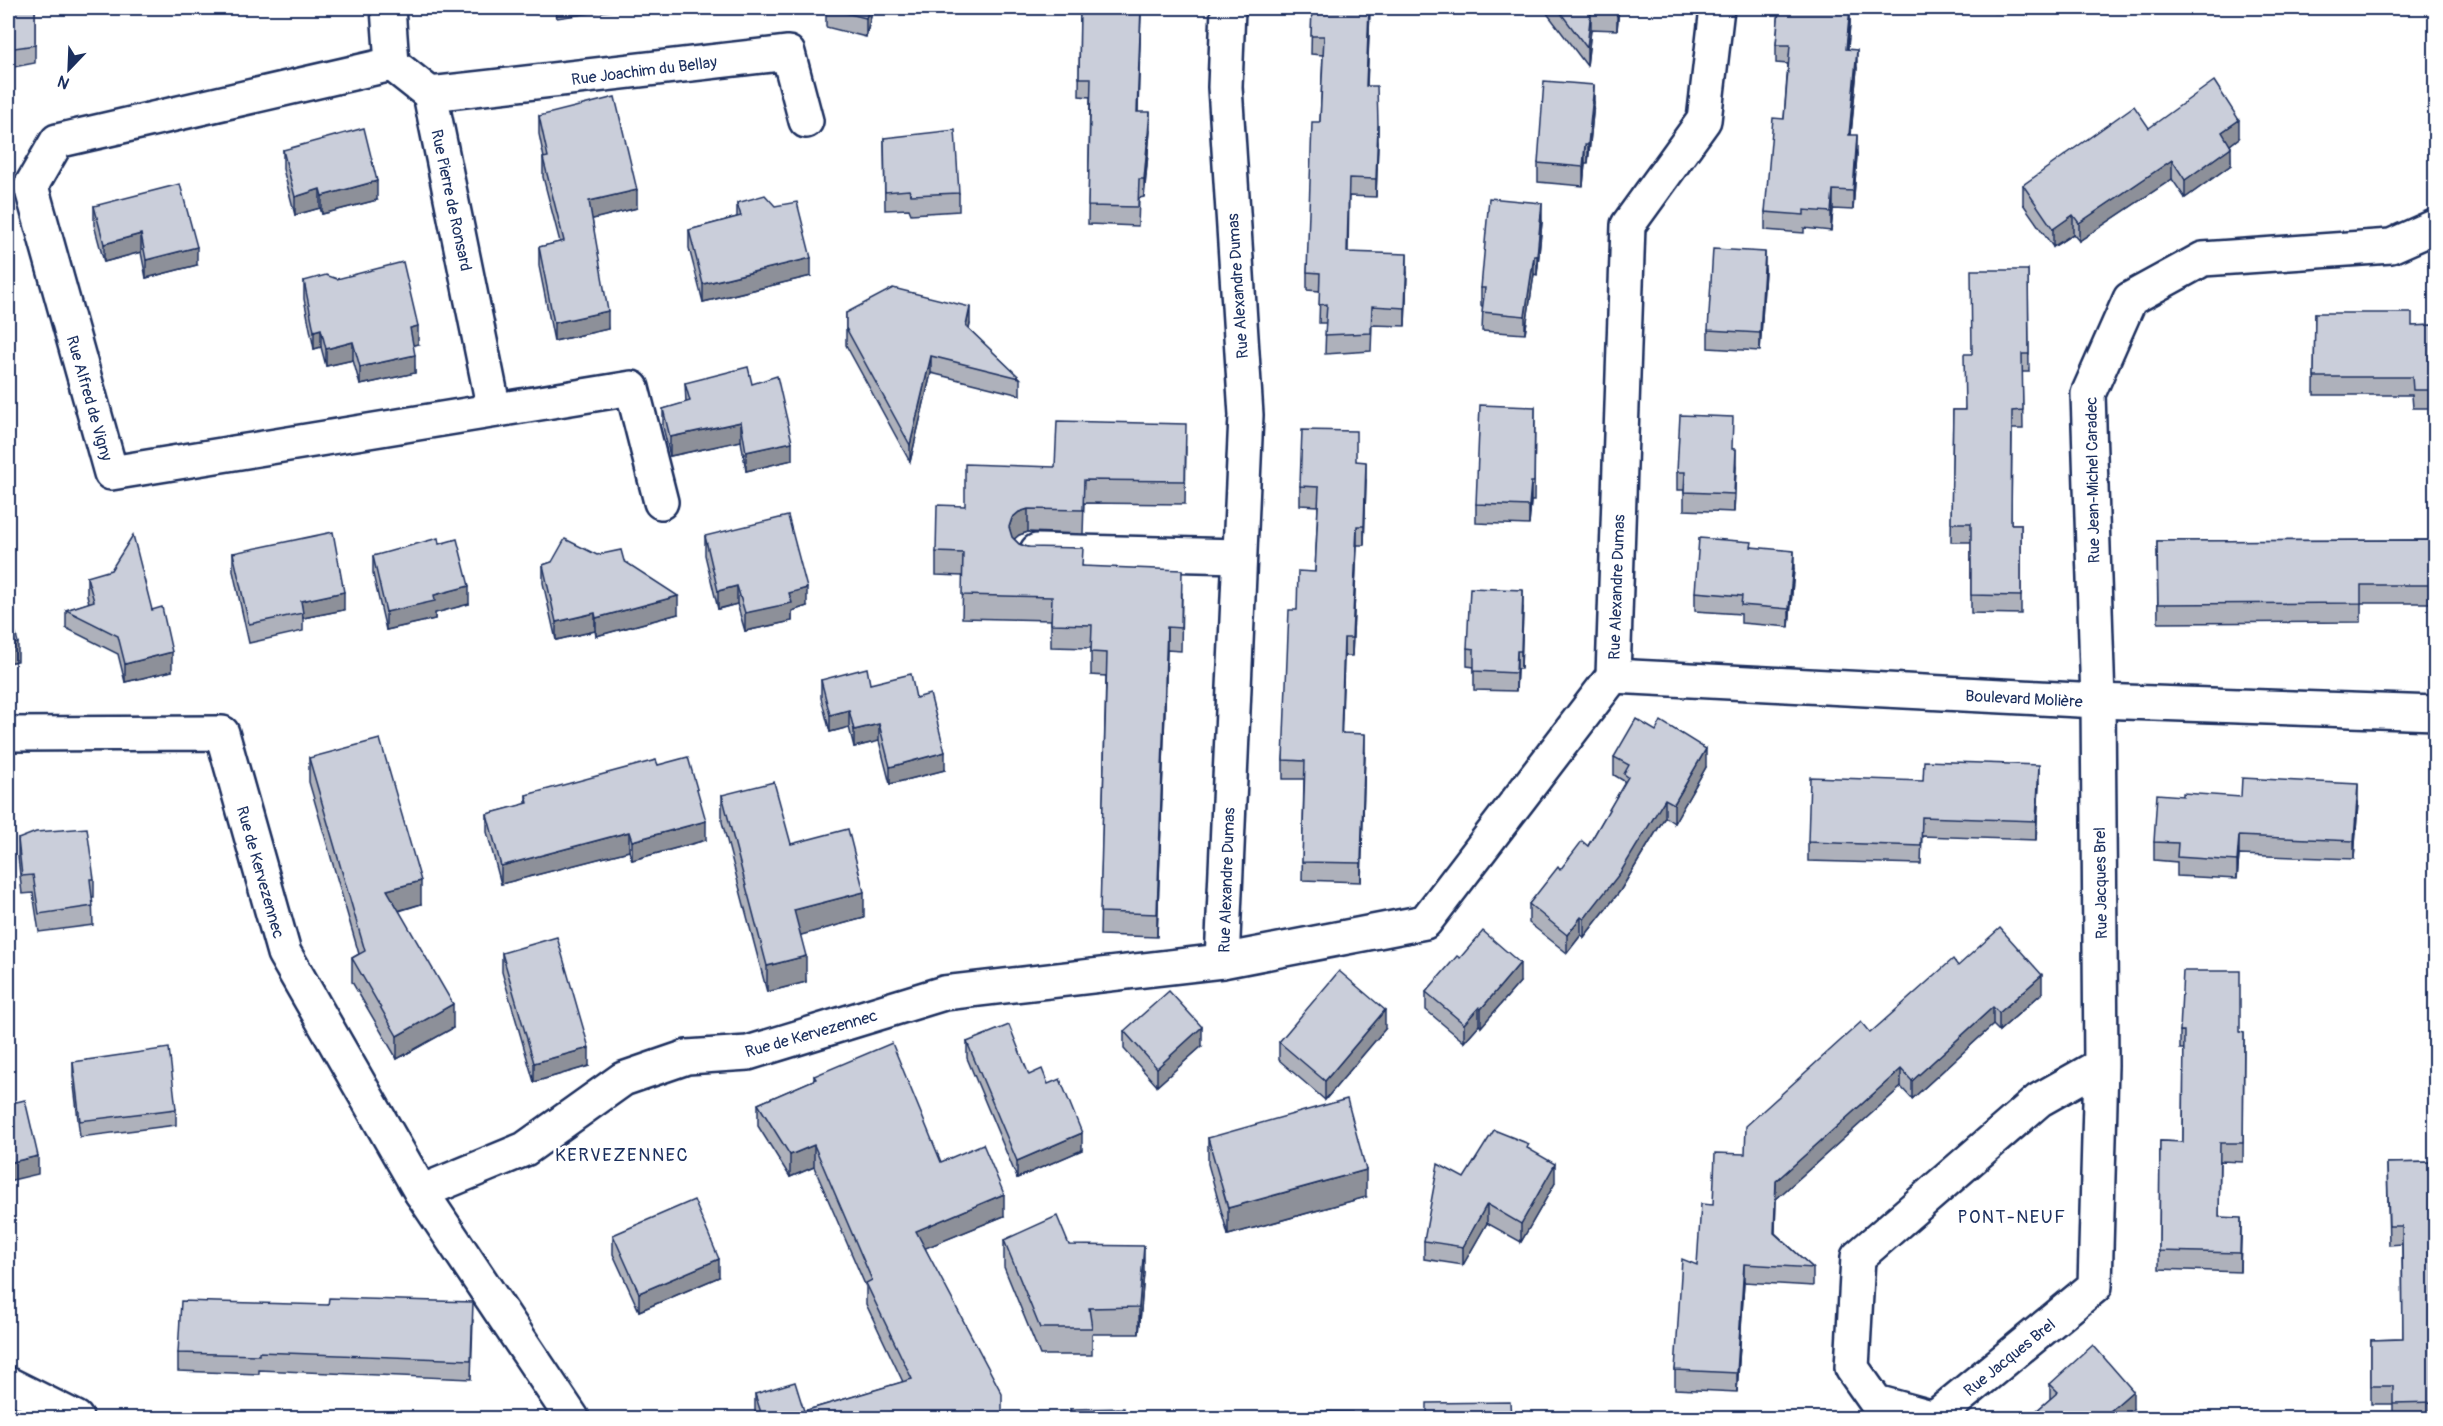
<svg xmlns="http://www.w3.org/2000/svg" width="2443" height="1426" viewBox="0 0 2443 1426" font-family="Pangolin,sans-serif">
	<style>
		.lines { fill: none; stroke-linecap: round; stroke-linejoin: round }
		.minor-casing { stroke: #1b2f5e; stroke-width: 38 }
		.minor { stroke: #fff; stroke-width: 33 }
		.wall { fill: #aeb1bb; stroke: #1b2f5e; stroke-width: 1.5 }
		.shaded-wall { fill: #8d9099; stroke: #1b2f5e; stroke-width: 1.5 }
		.building { fill: #caceda; stroke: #1b2f5e; stroke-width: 1.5 }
		.labels { text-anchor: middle; stroke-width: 6; stroke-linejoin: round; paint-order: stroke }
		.street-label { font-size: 16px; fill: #1b2f5e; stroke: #fff }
		.neighbourhood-label { font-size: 18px; letter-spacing: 1.5px; fill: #1b2f5e; stroke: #fff }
	</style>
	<rect width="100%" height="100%" fill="#fff"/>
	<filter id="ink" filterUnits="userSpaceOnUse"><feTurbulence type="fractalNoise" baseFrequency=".0167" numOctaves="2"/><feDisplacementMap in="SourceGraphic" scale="12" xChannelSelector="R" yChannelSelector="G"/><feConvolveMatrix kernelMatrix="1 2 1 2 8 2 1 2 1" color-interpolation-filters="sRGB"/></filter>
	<g filter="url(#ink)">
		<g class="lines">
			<defs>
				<g id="minor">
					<path d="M388,8l4,56 38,30 64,316"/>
					<path d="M1228,8l-3,79 21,328 -24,546 203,-39 188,-246 15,-451 76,-105 13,-112"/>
					<path d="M392,64l-335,77 -26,45 80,287 521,-85 29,114"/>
					<path d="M430,94l358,-41 18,68"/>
					<path d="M1037,551l202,5"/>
					<path d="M1613,676l485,25 338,12"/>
					<path d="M8,734l214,-1 62,220 137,239 151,226"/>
					<path d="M2101,1065l-62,35 -181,157 -6,111 24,34 58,16 161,-132 6,-221 -3,-364 -10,-307 42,-95 73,-40 188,-13 45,-20"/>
					<path d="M421,1192l104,-43 98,-70 64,-22 61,-4 196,-60 278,-32"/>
					<path d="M8,1384l68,34"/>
				</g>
			</defs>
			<use href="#minor" class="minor-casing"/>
			<use href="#minor" class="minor"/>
		</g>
		<g class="wall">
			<path d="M8,8h27v55l-27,5z"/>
			<path d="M555,8h73l-71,10z"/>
			<path d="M826,8h47l-7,29 -40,-10z"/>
			<path d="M1080,8h61l-3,104 12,19 -6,66 -5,1 -1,28 -50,-2 2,-127 -11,-1z"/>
			<path d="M1312,8h58l-3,78 11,57 -2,54 -27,-1 -1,56 59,20 -2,54 -33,-1 -1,26 -46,3 1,-31h-7l1,-32 -13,-1v-18l13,-150 3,-67 -12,-1z"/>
			<path d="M1543,8h76l-2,22 -26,-1 -4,37z"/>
			<path d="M1777,8h73v15l-2,26 9,19 -6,67 6,19 -4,56 -20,-1 -2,22 -27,-3v5l-39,-3v-18l19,-93 4,-55 -12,-1v-18l3,-35z"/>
			<path d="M1994,8h59v4l-59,1z"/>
			<path d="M1594,103l-6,60h-3l-2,23 -45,-4v-19z"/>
			<path d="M539,116l98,92 -45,11 16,110 -54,12 -15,-75v-19l21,-5 -17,-65v-19h1l-5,-24z"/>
			<path d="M2149,128l90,10 -9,7 1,20 -46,33 -13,-19 -93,62 -6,-7 -20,13 -30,-43v-19z"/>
			<path d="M884,138l75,55v18l-48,3 -2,-5 -24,1z"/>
			<path d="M283,150l94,50 -55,14 -2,-6 -25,7 -12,-46z"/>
			<path d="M737,203l74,73 -108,26 -14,-54v-18l48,-13z"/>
			<path d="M94,206l103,59 -51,13 -5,-26 -37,10 -10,-37z"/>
			<path d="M1542,222l-5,53 -3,-1 -9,60 -43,-3 1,-25h-2v-18z"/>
			<path d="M1765,270l-5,81 -52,-3v-18z"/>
			<path d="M2028,270l1,102h-7l1,57h-11l-1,95h10v90l-50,-1v-71h-20l2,-132h12l7,-56z"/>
			<path d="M304,281l114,63 -5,1 2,28 -55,12 -7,-25 -27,6 -5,-19 -7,2 -10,-50z"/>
			<path d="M846,313l124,11 -1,5 51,49v17l-89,-22 -21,89 -64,-117z"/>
			<path d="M2315,313l97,13 24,-1v83h-23l-1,-13h-98z"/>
			<path d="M685,383l67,1 40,76 -46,11 -5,-30 -71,15 -7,-29v-18l23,-6z"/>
			<path d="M1535,407l-1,94h-3l-2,24 -53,-2v-19z"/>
			<path d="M1186,447l-1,57 -101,-1 -1,31 -55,-2 -9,3 -5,4 5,5 64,22 99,27 -1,58 -14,-1 -10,287 -57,-2 6,-259 -15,-1v-27l-40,-1v-27l-89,-2 1,-42 -27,-1v-23l29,-46 90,-39z"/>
			<path d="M1733,449l3,18 -2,45 -50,-2v-20h-7v-18z"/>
			<path d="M1356,461l10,19 -2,65h-7l-5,111h-8l-3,77 24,19 -4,130 -59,-2 2,-101h-21v-19l14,-150 18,-38 3,-66 -18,-1v-19z"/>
			<path d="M705,536l102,70 -15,5v10l-47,10 -8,-27 -19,5 -13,-54z"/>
			<path d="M2436,540v63h-75v19l-203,1 -1,-82z"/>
			<path d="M439,544l30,60 -34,9v6l-49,11 -13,-56v-18z"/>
			<path d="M1752,547l42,22 -5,58 -48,-4v-9l-46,-3v-19z"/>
			<path d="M233,553l111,57 -41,8v13l-54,12 -16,-72z"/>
			<path d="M597,555l27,6 54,53 -82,22 -1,-5 -39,9 -13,-57v-18l9,-3z"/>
			<path d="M87,577l65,33 20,61 -47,11 -7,-28 -52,-26v-18l23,-7 -2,-8z"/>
			<path d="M1523,608l-2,61h-4l-1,22 -42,-1v-23l-7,-1v-18z"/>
			<path d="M821,680l49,4 46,14 29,72 -55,14 -11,-43 -25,6 -5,-20 -19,5 -9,-34z"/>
			<path d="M1614,757l92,10 -32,56 -9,-6 -45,74 -36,46 -3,-2 -14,18 -38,-30v-19l31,-34 28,-24 36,-61v-4l-10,-6z"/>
			<path d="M309,758l112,146 -22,7 54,117 -56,31 -45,-77v-24l7,-4 -50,-172z"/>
			<path d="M658,765l48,75 -74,20 -3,-9 -128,33 -14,-52v-18l39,-10v-9z"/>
			<path d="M1923,781l116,3 -3,56 -114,-4 -1,28 -113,-3v-19z"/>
			<path d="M722,795l69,49 73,74 -64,17 6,47 -39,10 -45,-170z"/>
			<path d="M2183,796l58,1 117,5 -4,57 -115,-4 -2,24 -60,-3v-14l-23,-2v-18z"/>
			<path d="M18,839l76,40v18h-2l1,28 -54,7 -6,-39 -11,1 -4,-37z"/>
			<path d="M502,953l87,113 -55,16 -32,-110z"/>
			<path d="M1460,958l60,24 -39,45 -2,-2 -15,17 -38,-32v-18z"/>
			<path d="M1958,966l84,27 -43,38 -6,-6 -81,74 -11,-12 -125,112 -1,34 38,35v18l-69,-4 -7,110 -62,-3v-19l22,-105 16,-60 32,-51 125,-121z"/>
			<path d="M1385,1029l-60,71 -46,-40v-18z"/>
			<path d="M1124,1031l78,15 -45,40 -33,-37z"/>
			<path d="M2180,1031l64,2 -1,129 -23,-1 -1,56 22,19 -1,36 -81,-3 1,-128 23,1 1,-93h-4z"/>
			<path d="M967,1042l62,33 19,9 34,66 -65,28 -50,-120z"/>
			<path d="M73,1062l103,47v16l-96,12 -7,-60z"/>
			<path d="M814,1076l127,86 63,54 -79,32 77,171h-246l-1,-4v-21l49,17 99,-29 -37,-78v-17l-52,-120 -24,10 -32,-51v-22l56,-24z"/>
			<path d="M1208,1138l158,59 -138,38 -20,-71z"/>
			<path d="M1529,1149l26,34 -34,59 -34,-19 -24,42 -39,-6v-18l40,-63z"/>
			<path d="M2436,1162v257h-43v-15h-22v-64l32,-1 -1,-95 -13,1 -2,-82z"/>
			<path d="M613,1235l106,42 -80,34 -26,-57z"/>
			<path d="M1004,1240l65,5 75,27 -5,62h-47v21h-52l-36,-88z"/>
			<path d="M473,1320l-2,59 -212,-9v4l-81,-3v-18z"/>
			<path d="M2050,1384l83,25 -11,10h-95l23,-20z"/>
			<path d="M1070,1409l54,10h-54z"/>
		</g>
		<g class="shaded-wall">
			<path d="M869,8h4l-7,29v-19z"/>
			<path d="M1141,8l-4,122v-18z"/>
			<path d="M1369,8h1l-4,96v-18z"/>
			<path d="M1617,8h2l-2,22z"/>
			<path d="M1850,8v15l-4,44v-18z"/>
			<path d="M1591,10v19l-4,37v-18z"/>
			<path d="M1857,50v18l-8,85v-18z"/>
			<path d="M1594,85v18l-6,60v-18z"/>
			<path d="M1150,112v19l-6,66v-18z"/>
			<path d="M2239,120v18l-17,13v-19z"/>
			<path d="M1378,125v18l-2,54v-18z"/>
			<path d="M1857,135v19l-4,56v-19z"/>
			<path d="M1585,145v18l-2,23v-19z"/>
			<path d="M2231,147v18l-46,33v-18z"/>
			<path d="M2172,160v19l-93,62v-18z"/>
			<path d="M377,181v19l-55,14v-18z"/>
			<path d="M320,189v19l-25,7v-18z"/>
			<path d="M637,190v18l-48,12v-19z"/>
			<path d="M1833,190v19l-2,22v-19z"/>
			<path d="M1542,203v19l-5,53v-19z"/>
			<path d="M2073,215v19l-20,13v-18z"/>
			<path d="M141,234v18l-37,10v-18z"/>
			<path d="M197,247v18l-51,13v-18z"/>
			<path d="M1765,252v18l-5,81v-18z"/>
			<path d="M1407,254v18l-2,54v-18z"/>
			<path d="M1534,256v18l-9,60v-18z"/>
			<path d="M811,258v18l-108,26v-18z"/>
			<path d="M970,307v17l-4,19v-17z"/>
			<path d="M608,311v18l-54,12v-18z"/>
			<path d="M418,326v18l-8,2v-18z"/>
			<path d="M321,329v18l-7,2v-18z"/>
			<path d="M353,342v18l-27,6v-17z"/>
			<path d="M415,355v18l-55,12v-18z"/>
			<path d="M931,356v17l-21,89v-17z"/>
			<path d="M741,422v19l-71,15v-19z"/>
			<path d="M792,442v18l-46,11v-19z"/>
			<path d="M1736,449v18l-2,45v-18z"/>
			<path d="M1366,462v18l-2,65v-19z"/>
			<path d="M1531,482v19l-2,24v-19z"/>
			<path d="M1028,509v23l-9,3 -7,6 -3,-14 3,-9 7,-6z"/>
			<path d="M1357,526v19l-5,111v-18z"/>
			<path d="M1794,551v18l-5,58v-18z"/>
			<path d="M469,586v18l-34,9v6l-49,11v-18l48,-17z"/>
			<path d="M737,586v18l-19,5v-18z"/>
			<path d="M807,588v18l-15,5v10l-47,10v-18l44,-20z"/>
			<path d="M1523,590v18l-2,61v-18z"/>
			<path d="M344,592v18l-41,8 -2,-17z"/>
			<path d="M678,596v18l-82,22v-18z"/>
			<path d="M595,613v18l-39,9v-18z"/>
			<path d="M1167,627v23l-10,287v-23z"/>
			<path d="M1344,638v18l-3,95v-18z"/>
			<path d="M18,643v18l-10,2v-18z"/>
			<path d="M1517,651v18l-1,22v-18z"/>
			<path d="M172,652v19l-47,11v-18z"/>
			<path d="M849,710v17l-19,5v-17z"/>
			<path d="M879,724v17l-25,6v-17z"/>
			<path d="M1365,734v18l-4,130v-19z"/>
			<path d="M1706,749v18l-32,56v-19z"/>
			<path d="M945,752v18l-55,14v-17z"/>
			<path d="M2039,765v19l-3,56v-19z"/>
			<path d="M2358,784v18l-4,57v-18z"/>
			<path d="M1665,799v18l-45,74 -36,46v-18z"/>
			<path d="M706,821v19l-74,20v-19z"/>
			<path d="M629,832v19l-128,33v-18z"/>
			<path d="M2239,836v19l-2,24v-18z"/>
			<path d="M421,881v23l-34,10v-24z"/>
			<path d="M864,892v26l-70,19v-27z"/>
			<path d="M1581,917v18l-14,18v-18z"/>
			<path d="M806,956v26l-39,10v-26z"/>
			<path d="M1520,963v19l-39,45v-18z"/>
			<path d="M2042,975v18l-43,38v-18z"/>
			<path d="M453,1004v24l-56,31v-23z"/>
			<path d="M1479,1007v18l-15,17v-18z"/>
			<path d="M1993,1007v18l-81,74v-18z"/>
			<path d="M1385,1010v19l-60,71v-19z"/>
			<path d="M1202,1027v19l-45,40v-18z"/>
			<path d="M589,1048v18l-55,16v-19z"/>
			<path d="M1901,1069v18l-125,112 -2,52 2,-70z"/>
			<path d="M1082,1133v17l-65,28v-17z"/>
			<path d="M814,1145v22l-24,10v-22z"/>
			<path d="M38,1156v18l-30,7v-18z"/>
			<path d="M1555,1164v19l-34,59v-18z"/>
			<path d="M1366,1170v27l-138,38v-27z"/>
			<path d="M1004,1194v22l-88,36v-21z"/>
			<path d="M1487,1204v19l-24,42v-18z"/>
			<path d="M2241,1218v18l-1,36v-19z"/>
			<path d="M1144,1246v26l-5,62v-27z"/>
			<path d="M719,1259v18l-80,34v-18z"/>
			<path d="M1744,1264v18l-7,110v-19z"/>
			<path d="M2133,1391v18l-11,10h-21z"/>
		</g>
		<g class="building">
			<path d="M8,8h27v37l-27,4z"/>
			<path d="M826,8h43l-3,10z"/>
			<path d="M1080,8h61l-4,104h13l-6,67h-5l-1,28 -50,-1 3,-128h-12z"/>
			<path d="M1312,8h57l-3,78h11l1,39 -2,54 -27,-1 -2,74 60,2 -2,54 -33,-2 -1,27 -46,2 2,-31 -8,1 1,-32 -13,-1 5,-150h8l4,-86h-13z"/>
			<path d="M1557,8h60v4l-26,-2 -4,38z"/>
			<path d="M1779,8h71l-4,41 11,1 -8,85h8l-4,56 -20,-1 -2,22 -27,-2v5l-39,-3 8,-94 11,1 6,-74h-14z"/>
			<path d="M1544,81l50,4 -6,60h-3l-2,22 -45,-4z"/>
			<path d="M2214,81l25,39 -17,12 9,15 -46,33 -13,-20 -93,63 -6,-8 -20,14 -30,-44 111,-79 15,22z"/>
			<path d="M615,97l22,93 -48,11 19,110 -54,12 -15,-76 25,-6 -21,-83 5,-1 -9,-41z"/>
			<path d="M364,128l13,53 -55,15 -2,-7 -25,8 -12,-47z"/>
			<path d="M955,130l4,63 -48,2 -2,-5 -24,2 -1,-54z"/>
			<path d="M180,184l17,63 -51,13 -5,-26 -37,10 -10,-38z"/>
			<path d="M765,195l10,11 22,-4 14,56 -108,26 -14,-54 52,-14 -4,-13z"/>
			<path d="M1489,198l53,5 -5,53h-3l-9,60 -43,-4 3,-24h-4z"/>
			<path d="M1713,249l52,3 -5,81 -52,-3z"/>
			<path d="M403,262l15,64 -8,2 5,27 -55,12 -7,-25 -27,7 -5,-20 -7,2 -10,-50 22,-6 11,4z"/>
			<path d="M1971,270h57l1,84h-7l1,56 -11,1 -1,113h10v72l-50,-1v-72h-20l2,-113h12l-1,-56h8z"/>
			<path d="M893,288l77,19 -4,19 54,52 -89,-22 -21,89 -64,-117v-15z"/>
			<path d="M2315,313h97v13l24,-1v65h-23l-1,-13h-98z"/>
			<path d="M748,367l4,17 25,-8 15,66 -46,10 -5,-30 -71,15 -7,-28 27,-8 -5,-18z"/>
			<path d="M1480,405l55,2 -1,75h-3l-2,24 -53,-2z"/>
			<path d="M1680,415l53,2 -1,32h4l-2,45 -50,-2 1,-20h-8z"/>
			<path d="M1057,421l129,3 -1,57 -101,-1 -1,30 -55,-1 -9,3 -7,6 -3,9 3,10 7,7 8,3 56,1 -1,18 100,4 -1,58 -14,-1 -10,287 -57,-2 7,-259 -16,-1 1,-27 -41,-1 1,-27 -90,-2 1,-42 -27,-1 1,-47 28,1v-42l90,3z"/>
			<path d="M1302,430l54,1v30l10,1 -2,64h-7l-5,112h-8l-3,95 24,1 -4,129 -59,-1 3,-101 -22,-1 6,-150h8l1,-39 17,1 4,-85 -19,-1z"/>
			<path d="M788,516l19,72 -18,5 3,10 -47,10 -8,-27 -19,5 -13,-55z"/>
			<path d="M333,532l11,60 -43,9 2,12 -54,11 -16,-71z"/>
			<path d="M133,535l19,75 10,-3 10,45 -47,12 -7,-28 -52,-26 28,-9 -7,-24 24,-7z"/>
			<path d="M438,538l1,6 18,-5 12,47 -35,9 1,6 -49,11 -13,-56z"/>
			<path d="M1699,538l53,4 -1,5 43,4 -5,58 -48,-4 1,-9 -47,-4z"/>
			<path d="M565,539l32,16 24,-5 3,11 54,35 -82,22 -1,-5 -39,9 -13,-57 9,-3z"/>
			<path d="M2436,540v45h-75v18l-203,1 -1,-63z"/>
			<path d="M1470,588l53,2 -2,61h-4l-1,22 -42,-2v-22l-7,-1z"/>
			<path d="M8,601l10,42 -10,2z"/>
			<path d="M867,668l3,16 41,-10 5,24 14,-4 15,58 -55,15 -11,-43 -25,6 -5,-20 -19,5 -9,-35z"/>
			<path d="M1636,719l20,12 5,-10 45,28 -32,55 -9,-5 -45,74 -36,46 -3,-2 -14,18 -38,-31 29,-37 2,3 22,-29 6,5 40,-69 -4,-3 5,-9 -15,-8z"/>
			<path d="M380,739l41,142 -34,9 66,114 -56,32 -45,-78 13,-7 -56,-193z"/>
			<path d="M688,757l18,64 -74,20 -3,-9 -128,34 -14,-52 41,-11 -2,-8 130,-35 2,5z"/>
			<path d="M1924,761l115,4 -3,56 -114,-4 -1,29 -113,-4 2,-65 113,4z"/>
			<path d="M2242,778l116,6 -4,57 -115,-5 -2,25 -60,-4 1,-14 -24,-1 3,-48 26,2v-3l58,4z"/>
			<path d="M774,782l17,62 57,-15 16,63 -70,18 12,46 -39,10 -45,-171z"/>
			<path d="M87,828l7,51h-4l3,27 -54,8 -6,-39 -11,1 -4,-37 18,-7z"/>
			<path d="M2000,928l42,47 -43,38 -6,-6 -81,74 -11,-12 -125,112 -2,52 39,35 -69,-4 -7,109 -62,-3 7,-111 15,6 4,-61 12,1 2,-52 30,1 1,-28 115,-104 9,11 83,-74 5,7z"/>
			<path d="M1483,931l37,32 -39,46 -2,-2 -15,17 -38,-32 31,-36 3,2z"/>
			<path d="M557,937l32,111 -55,15 -32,-110z"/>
			<path d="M1339,971l46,39 -60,71 -46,-39z"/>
			<path d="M2183,971h57v61l4,1 -1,110h-23l-1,74 22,1 -1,35 -81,-2 1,-110 23,1 1,-111h-4z"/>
			<path d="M1169,991l33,36 -45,41 -33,-37z"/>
			<path d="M1009,1025l20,50 13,-6 6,15 12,-5 22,54 -65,28 -50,-119z"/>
			<path d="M892,1043l49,119 42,-18 21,50 -88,37 86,163v25h-239l-8,-25 40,-12 9,29 108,-32 -46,-96 6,-3 -58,-135 -24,10 -32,-51 58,-25 -2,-3z"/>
			<path d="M169,1048l7,61 -96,12 -7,-59z"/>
			<rect x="2435" y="1049" width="1" height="77"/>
			<path d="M1347,1099l19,71 -138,38 -20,-70z"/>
			<path d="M25,1100l13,56 -30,7v-59z"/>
			<path d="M1494,1130l35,14 -2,4 28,16 -34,60 -34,-20 -24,43 -39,-6 14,-77 26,14z"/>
			<path d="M2436,1162v240l-43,1v-17h-22v-46l32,-1 -1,-113h-13l-2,-63z"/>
			<path d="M694,1200l25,59 -80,34 -26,-58z"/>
			<path d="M1057,1216l12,29 75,1 -5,61 -50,1 3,20h-52l-36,-88z"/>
			<path d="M329,1298l144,4 -2,58 -212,-8v3l-81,-2 3,-52 147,4z"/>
			<path d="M2093,1345l40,46 -32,28h-74l31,-27 -8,-8z"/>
			<path d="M1510,1402l1,17h-84v-16z"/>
			<path d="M1124,1408v11h-50l-4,-10z"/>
			<path d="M1281,1411l71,1v7h-71z"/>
		</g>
	</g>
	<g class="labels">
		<g class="street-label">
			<text transform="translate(644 70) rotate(-7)" y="6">Rue Joachim du Bellay</text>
			<text transform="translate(452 200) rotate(78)" y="6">Rue Pierre de Ronsard</text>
			<text transform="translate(1237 286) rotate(-94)" y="6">Rue Alexandre Dumas</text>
			<text transform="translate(90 398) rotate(74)" y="6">Rue Alfred de Vigny</text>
			<text transform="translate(2092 480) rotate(-91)" y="6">Rue Jean-Michel Caradec</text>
			<text transform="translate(1616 587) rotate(-88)" y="6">Rue Alexandre Dumas</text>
			<text transform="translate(2024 698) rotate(3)" y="6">Boulevard Molière</text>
			<text transform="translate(261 872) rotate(74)" y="6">Rue de Kervezennec</text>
			<text transform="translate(1226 880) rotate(-88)" y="6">Rue Alexandre Dumas</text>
			<text transform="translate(2100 883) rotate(-91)" y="6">Rue Jacques Brel</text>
			<text transform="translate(811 1033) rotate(-16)" y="6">Rue de Kervezennec</text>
			<text transform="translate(2009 1357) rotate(-39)" y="6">Rue Jacques Brel</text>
		</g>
		<g class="neighbourhood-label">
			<text x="622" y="1161">KERVEZENNEC</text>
			<text x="2012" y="1223">PONT-NEUF</text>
		</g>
	</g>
	<rect width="2443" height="1426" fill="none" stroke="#fff" stroke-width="30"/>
	<rect x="15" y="15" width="2413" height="1396" fill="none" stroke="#1b2f5e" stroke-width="2" filter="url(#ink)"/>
	<g transform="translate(69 69) rotate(203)" stroke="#ffffff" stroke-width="4.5" paint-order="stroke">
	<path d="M0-4.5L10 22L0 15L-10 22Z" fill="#1b2f5e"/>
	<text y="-9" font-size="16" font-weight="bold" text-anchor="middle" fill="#1b2f5e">N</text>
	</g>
</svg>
